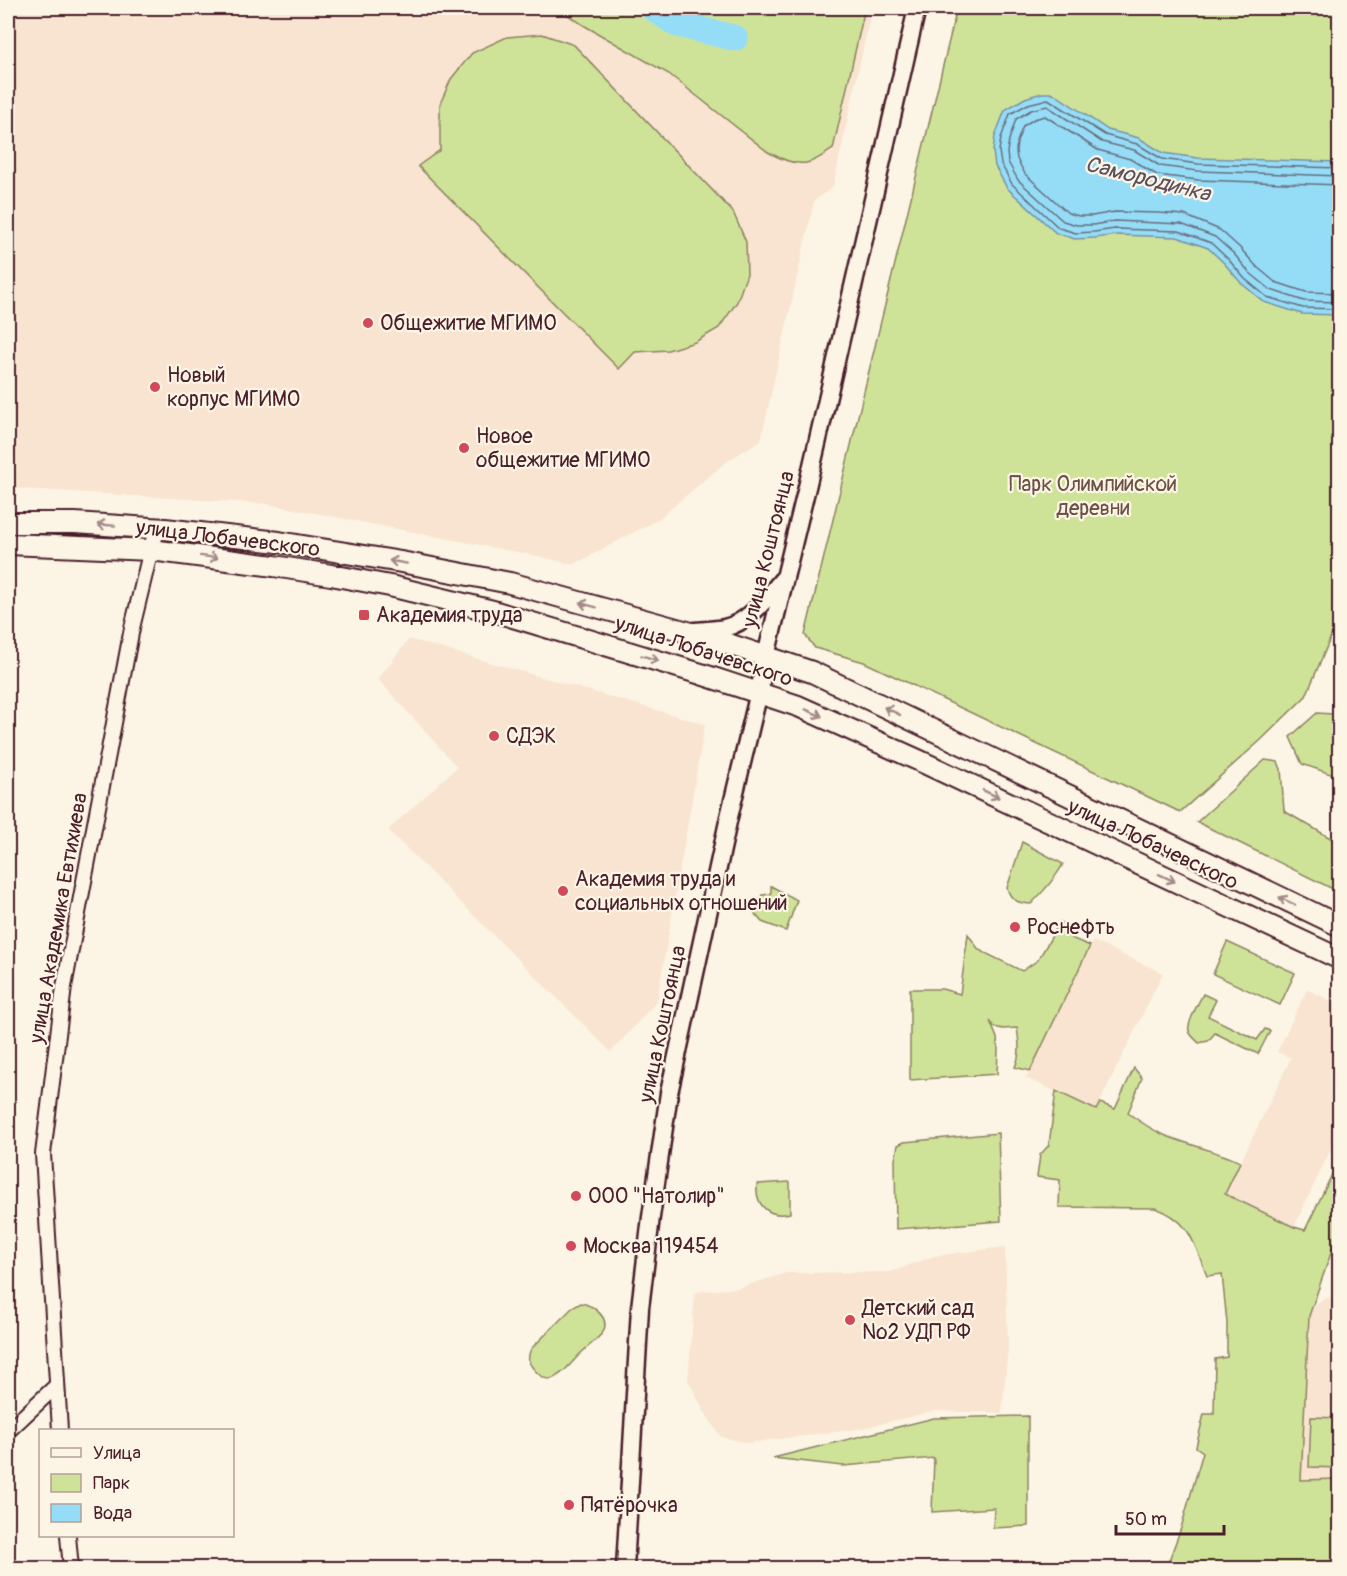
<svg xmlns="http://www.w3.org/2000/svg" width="1347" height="1576" viewBox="0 0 1347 1576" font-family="Pangolin,sans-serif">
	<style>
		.built { fill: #f8e4d0 }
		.green { fill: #cfe398; stroke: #8c8162; stroke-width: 1.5 }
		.water { fill: #95ddf7; stroke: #7791a5; stroke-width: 1.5 }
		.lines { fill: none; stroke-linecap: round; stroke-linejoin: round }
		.shore { stroke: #686b7d; stroke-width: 1.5 }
		.river { stroke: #95ddf7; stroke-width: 26 }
		.minor-casing { stroke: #4a1f2b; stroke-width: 18 }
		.tertiary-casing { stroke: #4a1f2b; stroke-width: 21 }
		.secondary-casing { stroke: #4a1f2b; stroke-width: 24 }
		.minor { stroke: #fcf5e5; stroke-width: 14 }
		.tertiary { stroke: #fcf5e5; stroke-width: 16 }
		.secondary { stroke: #fcf5e5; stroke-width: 20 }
		.oneway { stroke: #a38a88 }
		.poi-dot { fill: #d1495b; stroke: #fcf5e5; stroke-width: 2 }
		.labels { text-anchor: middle; stroke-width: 4.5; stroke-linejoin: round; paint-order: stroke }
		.poi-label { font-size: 21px; fill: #4a1f2b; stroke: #fcf5e5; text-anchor: start }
		.park-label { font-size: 21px; fill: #6b5046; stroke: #fcf5e5 }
		.street-label { font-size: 21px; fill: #4a1f2b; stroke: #fcf5e5 }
		.water-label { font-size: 22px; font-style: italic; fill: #5d4e5e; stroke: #fcf5e5 }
	</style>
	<rect width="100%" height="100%" fill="#fcf5e5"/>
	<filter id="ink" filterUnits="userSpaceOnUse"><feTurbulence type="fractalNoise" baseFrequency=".0167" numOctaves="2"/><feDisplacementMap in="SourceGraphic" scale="12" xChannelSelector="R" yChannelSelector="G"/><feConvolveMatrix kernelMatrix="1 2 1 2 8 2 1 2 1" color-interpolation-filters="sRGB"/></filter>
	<g filter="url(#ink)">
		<g class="built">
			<path d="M8,8h864l-39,179 -19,14 -53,239 -35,22 -69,58 -84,45 -31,-8 -274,-53 -260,-16z"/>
			<path d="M409,639l296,85 -48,277 -46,51 -223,-222 69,-63 -79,-88z"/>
			<path d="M1093,941l70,32 -67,137 -70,-32z"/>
			<path d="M1307,989l32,16v127l-45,95 -69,-33 66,-136 -14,-6z"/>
			<path d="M1005,1247l3,101 -6,65 -68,-2 -75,18 -111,14 -27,-6 -17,-26 -16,-31 7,-88 43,-4 48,-15 105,-1 43,-16z"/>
			<path d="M1326,1298l14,1 -1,180 -38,1 8,-164 4,-11z"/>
		</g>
		<g class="green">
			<path d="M557,8h308l-32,141c-8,5 -18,13 -27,14 -13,2 -27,-5 -38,-11l-99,-78 -84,-48z"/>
			<path d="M957,8h382l1,607 -34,81 -45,44 -81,72 -316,-150 -49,-14 -10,-13z"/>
			<path d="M542,34l32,11 159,167 13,30 1,32 -10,28 -18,26 -24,14 -27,8 -33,2 -16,17 -201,-203 22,-16v-46l11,-25 21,-26 35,-16z"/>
			<path d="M1317,713l16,1 6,4v59l-37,-13 -12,-27z"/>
			<path d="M1265,760l13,2 3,7 3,42 55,32v49l-142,-70z"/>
			<path d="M1022,842l41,22c-8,15 -20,28 -32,40 -13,-1 -20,-3 -24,-16z"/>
			<path d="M771,886l26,14 -11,31 -24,-9 -7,-8 7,-19 9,-1z"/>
			<path d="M1060,922l11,5v11l19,8 -60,125 -15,-4c6,-13 4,-26 2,-39l-14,1 -9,-2 -4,-6 7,17 1,12 -1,24 -87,6v-91h32l18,5 8,-60 11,16 43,21 16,-11z"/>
			<path d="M1227,942l68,31 -15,32 -67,-31z"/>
			<path d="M1203,994l13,6 -8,16 49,24 8,-11 5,2 -12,23 -43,-21 -7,8 -9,2c-3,-3 -9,-8 -10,-12 -3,-7 10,-29 14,-37z"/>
			<path d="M1134,1068l8,10 -14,35c11,8 23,16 36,22 25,10 52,16 76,27l-15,32 69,33 11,3 34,-70v70l-30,86 -8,164 38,-1v82l-7,7h-163l-1,-5 13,-35 22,-76 -7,-5 8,-33h10l1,-55 12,-2v-34l-5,-49 -15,2c-13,-32 -16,-56 -52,-68l-96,-1 1,-27 -23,-3 3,-22 9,-10 7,-54 40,19 4,-7 15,6z"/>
			<path d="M998,1133l3,88 -105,8 -1,-69 3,-15 6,-3z"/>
			<path d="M790,1182v31c-21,5 -35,-7 -33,-29z"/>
			<path d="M581,1303c11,2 30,14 22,29 -6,8 -17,16 -24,23 -7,7 -18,22 -29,24 -7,1 -14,-7 -18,-12 -5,-6 -4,-12 -1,-18l41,-41z"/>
			<path d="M1028,1416v110l-35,2 1,-20 -62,4 2,-54 -91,8 -70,-8 161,-40z"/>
			<path d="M1311,1417l28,1v50l-30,-1z"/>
		</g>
		<path class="water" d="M1042,93h8l6,2 52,35 31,8 24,15 35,5 141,4v153l-37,-1 -38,-12 -23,-19 -17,-20 -16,-15 -31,-11 -61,-2 -21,3 -20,1 -19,-6 -49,-45 -12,-22 -2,-15 2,-15 10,-26 20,-12z"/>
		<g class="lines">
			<g class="shore">
				<path d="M1340,168l-142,-4 -36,-5 -25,-15 -32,-9 -57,-36 -20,5 -18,10 -9,24 -2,13 2,13 11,20 47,44 17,5 18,-1 21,-3 64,2 32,12 17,16 17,20 22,18 36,11 37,1"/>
				<path d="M1340,176l-142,-5 -38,-5 -26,-16 -32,-8 -55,-36 -16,4 -15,9 -7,21 -2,12 1,10 10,18 45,41 14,4h16l22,-4 66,3 34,13 19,17 16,19 21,17 33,11 36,1"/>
				<path d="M1340,185l-142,-5 -41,-5 -27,-16 -32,-9 -53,-34 -11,3 -11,7 -6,16 -1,9 1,8 8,15 43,39 11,3h13l23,-4 44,1 25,2 36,15 20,18 17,19 18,15 31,10 34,1"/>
			</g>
			<path class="river" d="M653,8l23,16 59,14"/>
			<defs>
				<g id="minor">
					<path d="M60,1430l-17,-276 21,-167 68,-359 21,-87 4,-7 8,-5"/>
					<path d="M8,1431l49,-46"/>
					<path d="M68,1536l3,32"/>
				</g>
				<g id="tertiary">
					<path d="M695,631c9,-1 19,-1 29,-3 24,-5 43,-30 58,-48"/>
					<path d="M625,1568l15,-260 11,-91 18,-124 60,-276 30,-125 7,-36 42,-173 109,-475"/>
				</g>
				<g id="secondary">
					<path d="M8,523h67l90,6 114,13 122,20 109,21 203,56 99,33 528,254"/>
					<path d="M8,544l143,6 123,16 57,9 59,11 103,25 208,63 97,32 120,54 422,199"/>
				</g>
			</defs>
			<use href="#minor" class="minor-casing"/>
			<use href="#tertiary" class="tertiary-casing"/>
			<use href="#secondary" class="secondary-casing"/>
			<use href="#minor" class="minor"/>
			<use href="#tertiary" class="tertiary"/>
			<use href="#secondary" class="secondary"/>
		</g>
		<defs><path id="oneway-shaft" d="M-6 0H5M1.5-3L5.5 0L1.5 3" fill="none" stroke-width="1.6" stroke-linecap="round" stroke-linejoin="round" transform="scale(1.5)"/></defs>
		<g class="oneway">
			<use href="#oneway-shaft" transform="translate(106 525) rotate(-176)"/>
			<use href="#oneway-shaft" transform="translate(209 557) rotate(7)"/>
			<use href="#oneway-shaft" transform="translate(398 562) rotate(-170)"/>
			<use href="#oneway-shaft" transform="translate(588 605) rotate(-165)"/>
			<use href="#oneway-shaft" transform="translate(650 658) rotate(17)"/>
			<use href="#oneway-shaft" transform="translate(892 711) rotate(-154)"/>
			<use href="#oneway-shaft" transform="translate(814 713) rotate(24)"/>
			<use href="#oneway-shaft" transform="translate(991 794) rotate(25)"/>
			<use href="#oneway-shaft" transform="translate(1167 878) rotate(25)"/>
			<use href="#oneway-shaft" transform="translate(1287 901) rotate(-154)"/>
		</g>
	</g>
	<g class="poi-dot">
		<circle cx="368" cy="323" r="6"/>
		<circle cx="155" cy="387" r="6"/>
		<circle cx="464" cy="448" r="6"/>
		<rect x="358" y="609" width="12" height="12" rx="3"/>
		<circle cx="494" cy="736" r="6"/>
		<circle cx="563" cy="891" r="6"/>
		<circle cx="1015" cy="927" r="6"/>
		<circle cx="576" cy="1196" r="6"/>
		<circle cx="571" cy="1246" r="6"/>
		<circle cx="850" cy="1320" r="6"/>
		<circle cx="569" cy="1505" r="6"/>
	</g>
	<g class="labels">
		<g class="poi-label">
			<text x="380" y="330">Общежитие МГИМО</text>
			<text x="167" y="382">Новый<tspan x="167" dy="24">корпус МГИМО</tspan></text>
			<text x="476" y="443">Новое<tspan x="476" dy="24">общежитие МГИМО</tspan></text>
			<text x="376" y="622">Академия труда</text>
			<text x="506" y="743">СДЭК</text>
			<text x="575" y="886">Академия труда и<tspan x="575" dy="24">социальных отношений</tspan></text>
			<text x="1027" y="934">Роснефть</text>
			<text x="588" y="1203">ООО "Натолир"</text>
			<text x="583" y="1253">Москва 119454</text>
			<text x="862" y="1315">Детский сад<tspan x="862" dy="24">№2 УДП РФ</tspan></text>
			<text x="581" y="1512">Пятёрочка</text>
		</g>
		<g class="park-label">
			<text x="1093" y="491">Парк Олимпийской<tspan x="1093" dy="24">деревни</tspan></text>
		</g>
		<g class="street-label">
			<text transform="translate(228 538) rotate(7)" y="7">улица Лобачевского</text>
			<text transform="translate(768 549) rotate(-76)" y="7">улица Коштоянца</text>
			<text transform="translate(704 651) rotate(18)" y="7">улица Лобачевского</text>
			<text transform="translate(1153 844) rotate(25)" y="7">улица Лобачевского</text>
			<text transform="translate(58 918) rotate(-80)" y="7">улица Академика Евтихиева</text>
			<text transform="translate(662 1024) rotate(-78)" y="7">улица Коштоянца</text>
		</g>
		<g class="water-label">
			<text transform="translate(1148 178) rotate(14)" y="8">Самородинка</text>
		</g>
	</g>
	<rect width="1347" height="1576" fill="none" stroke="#fcf5e5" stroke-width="30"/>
	<rect x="15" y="15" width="1317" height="1546" fill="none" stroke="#4a1f2b" stroke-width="2" filter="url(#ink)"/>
	<rect x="39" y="1429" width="195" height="108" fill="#fcf5e5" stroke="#b59f9b" stroke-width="1.5"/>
	<rect x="51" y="1448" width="30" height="9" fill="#fcf5e5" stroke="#b59f9b" stroke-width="1.5"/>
	<text x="93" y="1459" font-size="18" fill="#4a1f2b">Улица</text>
	<rect x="51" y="1474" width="30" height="18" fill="#cfe398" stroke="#b59f9b" stroke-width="1.5"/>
	<text x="93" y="1489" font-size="18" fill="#4a1f2b">Парк</text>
	<rect x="51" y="1504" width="30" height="18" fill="#95ddf7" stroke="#b59f9b" stroke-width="1.5"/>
	<text x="93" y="1519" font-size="18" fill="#4a1f2b">Вода</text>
	<path d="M1116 1525v9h108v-9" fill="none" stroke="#4a1f2b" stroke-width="3"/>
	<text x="1125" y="1525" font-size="18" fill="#4a1f2b" stroke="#fcf5e5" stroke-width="4.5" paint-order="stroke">50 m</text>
</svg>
